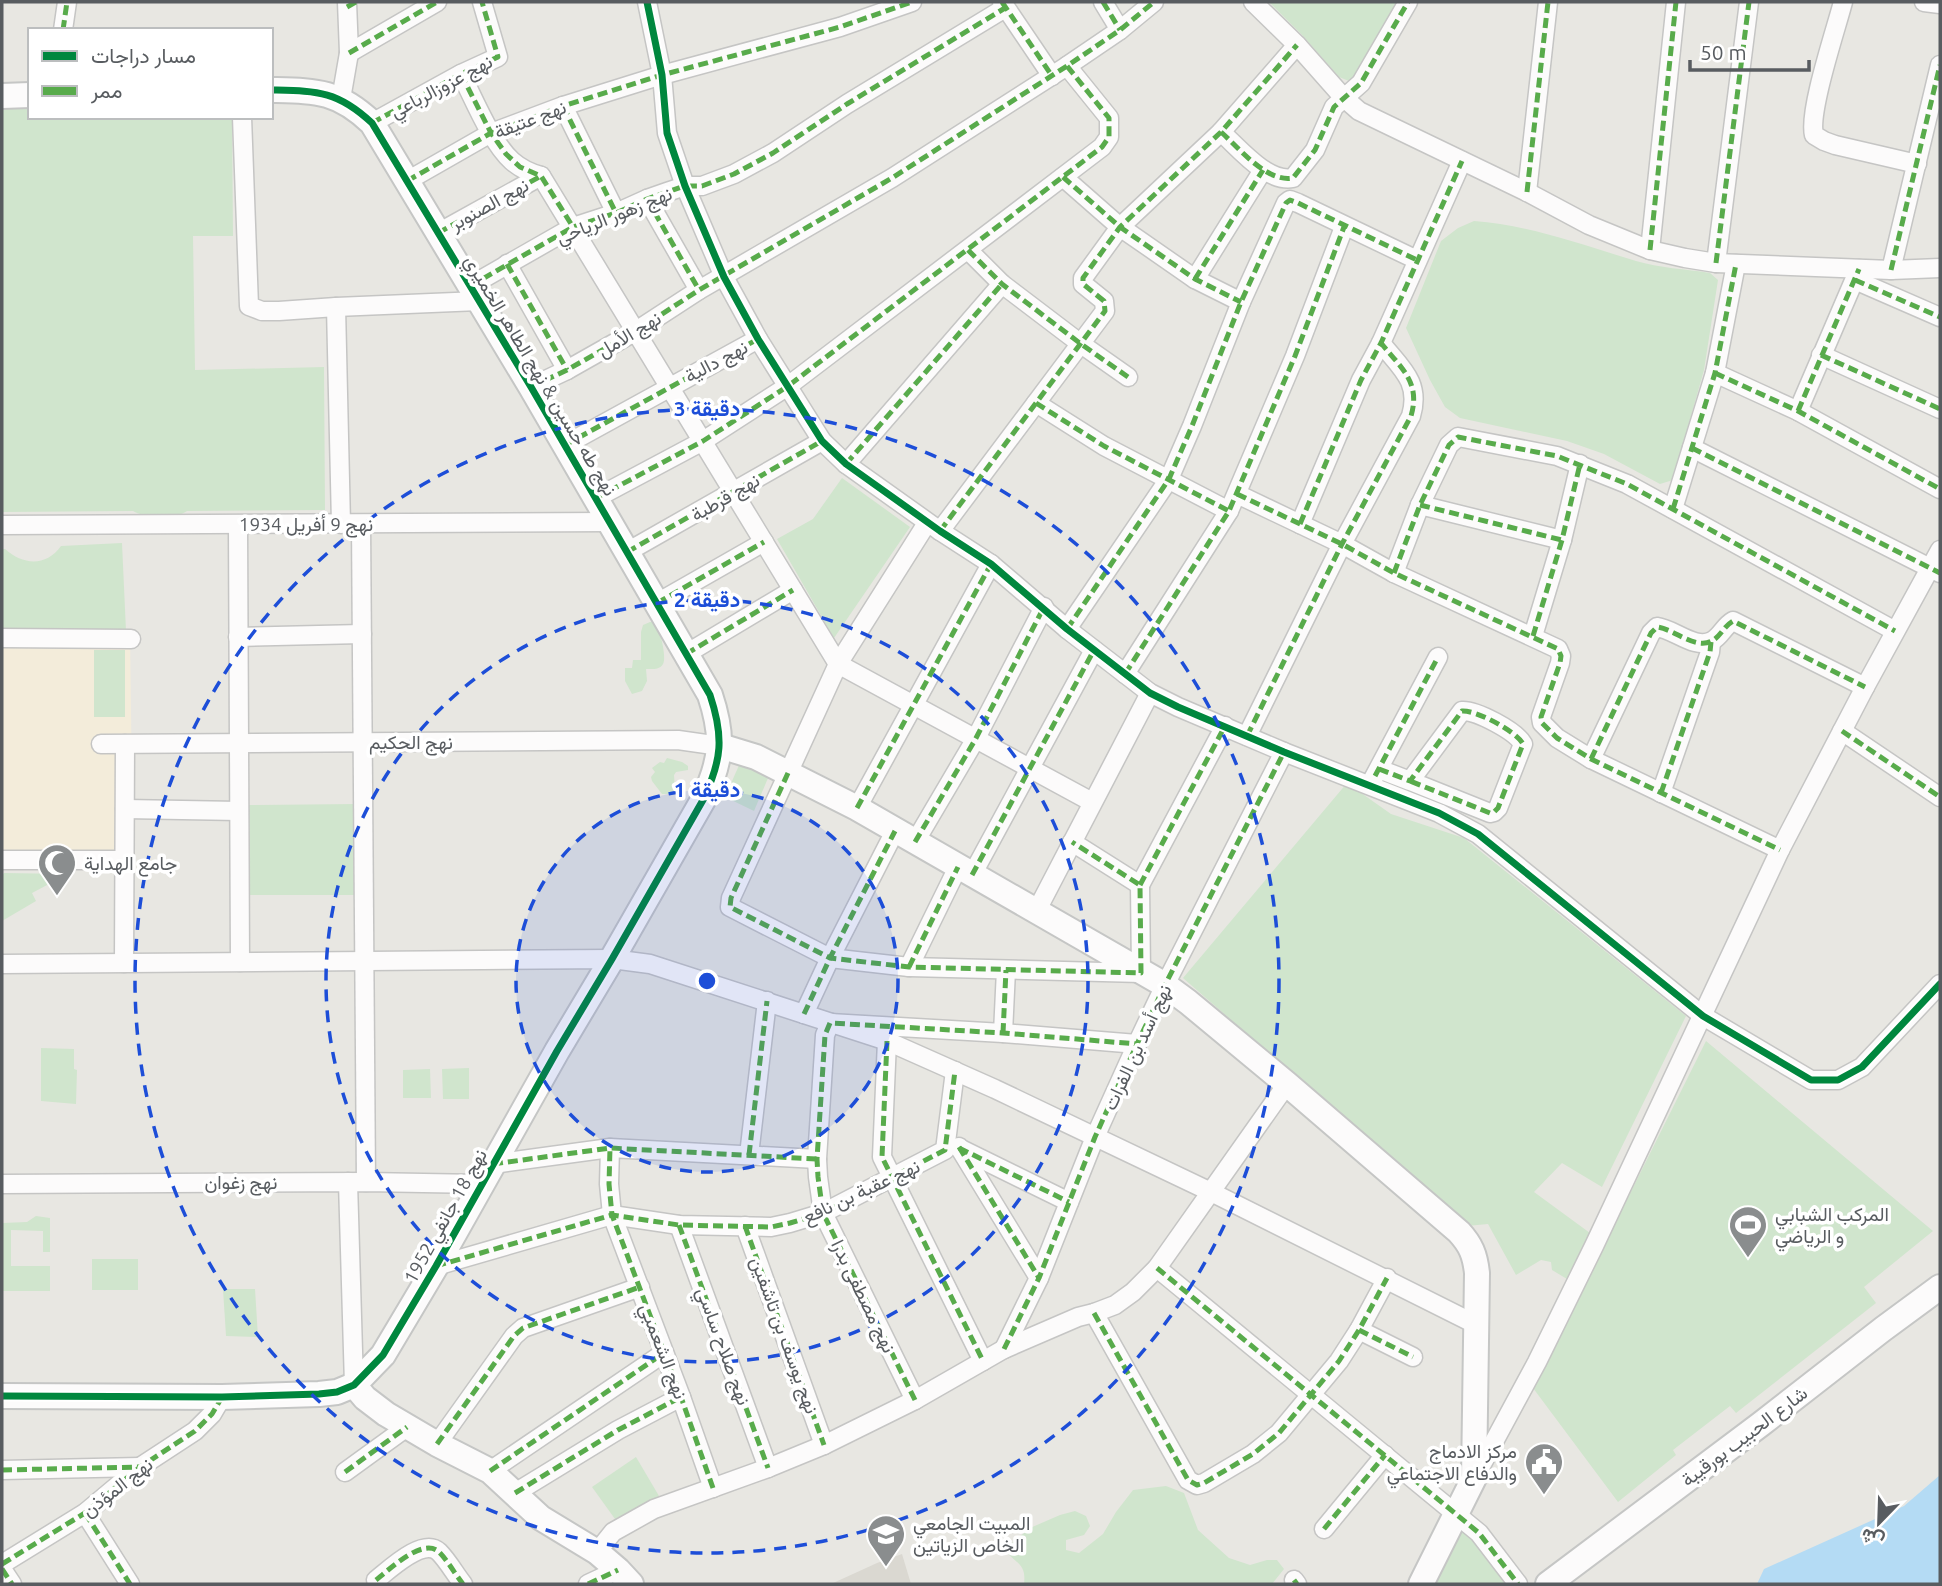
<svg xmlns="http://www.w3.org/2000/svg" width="1942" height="1586" viewBox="0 0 1942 1586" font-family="Ubuntu,Vazirmatn,sans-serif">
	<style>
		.commercial { fill: #f3ecda }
		.education { fill: #dad8d1 }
		.green { fill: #d0e5cd }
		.water { fill: #b4dbf4 }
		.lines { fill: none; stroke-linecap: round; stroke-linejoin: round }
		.street-casing { stroke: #c5c5c4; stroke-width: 21 }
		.secondary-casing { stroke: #c5c6c5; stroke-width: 28 }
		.street { stroke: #fcfbfb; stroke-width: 18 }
		.secondary { stroke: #fcfbfb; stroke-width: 24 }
		.quiet { stroke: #58ab4b; stroke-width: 5; stroke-dasharray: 10 5; stroke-linecap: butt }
		.cycleway-casing { stroke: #fff; stroke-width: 11 }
		.cycleway { stroke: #00873e; stroke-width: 7 }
		.ring { fill: none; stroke: #1d4ed8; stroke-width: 3.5; stroke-dasharray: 12 9 }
		.labels { text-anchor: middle; stroke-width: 7; stroke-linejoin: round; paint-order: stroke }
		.street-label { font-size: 19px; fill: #585c60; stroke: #fff }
		.poi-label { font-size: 19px; fill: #585c60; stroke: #fff; text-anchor: start }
		.centre { fill: #1d4ed8; stroke: #fff; stroke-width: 3.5 }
		.ring-label { font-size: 21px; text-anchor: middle; font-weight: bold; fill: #1d4ed8; stroke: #fff; stroke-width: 7; stroke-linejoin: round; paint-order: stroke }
	</style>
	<rect width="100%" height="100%" fill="#e8e7e2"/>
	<path class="commercial" d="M2,633h128l3,237 -131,-1z"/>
	<path class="education" d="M902,1554l9,30h-80l46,-21z"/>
	<g class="green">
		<path d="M1269,2h130l-44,76 -6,3 -10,-4 -36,-41z"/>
		<path d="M2,109h28v8h202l1,119h-40l2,134 129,-3 1,143 -138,1c-10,8 -43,7 -54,0l-131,1z"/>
		<path d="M1474,221c56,4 109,24 162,40 23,7 50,8 74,12l8,7 -14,90 -31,110 -13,4 -56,-30 -37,-13 -107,-23 -15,-11 -15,-27 -24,-52 35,-87 17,-13z"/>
		<path d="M842,478l68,49 -76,111 -57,-99 36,-20z"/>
		<path d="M122,543l4,88 -124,1v-83h3c18,16 41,18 56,-3z"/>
		<path d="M650,622c2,0 4,0 5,2 5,3 12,35 8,40 -3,6 -11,5 -17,5l1,12 -5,10 -10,3 -7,-13v-13h7l1,-8h8v-28l2,-7z"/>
		<rect x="94" y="650" width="31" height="67"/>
		<path d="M667,758l15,4 6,4v4l-12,2 -2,3 1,15 -7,4h-6l-10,-13 -1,-4 4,-5 -3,-4 8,-6 4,1z"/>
		<path d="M740,763l31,8 -17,40 -29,-14z"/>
		<path d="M1347,783l44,31 73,24 222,178 -84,171 -40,-24 -28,29 56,41 -23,46 -15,-9 -1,-8 -10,-2 -25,15 -28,-51 -21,2 -284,-248z"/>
		<path d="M358,804l-1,91h-112l2,-90z"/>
		<path d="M4,873l64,1 -36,19 4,8 -34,20v-45z"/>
		<path d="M1706,1041l227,190 -69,56 12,16 -140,110 -6,-7 -57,44 3,5 -58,47 -85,-114z"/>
		<path d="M41,1048l33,1v20l3,1 -1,34 -35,-3z"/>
		<path d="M469,1068v31h-26l-1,-30z"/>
		<path d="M430,1069l1,29h-28v-28z"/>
		<path d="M36,1216l14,2v34h-7v-21l-32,-1v36h39v25h-48v-68l25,-1z"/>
		<rect x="92" y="1259" width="46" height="31"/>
		<path d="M223,1289h32l3,48 -32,-1z"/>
		<path d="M636,1457l23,39 -44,23 -23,-32z"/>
		<path d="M1166,1486l18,7 14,37 31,28 21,7 17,-5h10l7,9 -12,15h-248c2,-17 -4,-19 -16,-30l4,-11 18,-15 30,-13 15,-4 11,5 4,10 -6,9 -18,5v10l13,3 24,-19 13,-22 17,-22z"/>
		<path d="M1460,1529l12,7 35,46 -3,2h-73z"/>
	</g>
	<path class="water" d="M1940,1475v109h-183l7,-15 140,-63z"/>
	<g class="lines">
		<defs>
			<g id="street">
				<path d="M647,2l15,73 5,58 18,53 39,91 34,62 64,102 24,23 94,67 51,33 76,65 83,64 28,14 106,45 155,61 39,21 225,182 108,64h27l24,-13 78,-83"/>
				<path d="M1002,2l50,74"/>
				<path d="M1103,2l17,28"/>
				<path d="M1253,2l44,43 46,52 16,14 168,81 62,33 61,25 35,8 31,5 175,7 49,-2"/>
				<path d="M1843,2c-7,27 -35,110 -29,133l10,6 11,4 82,19"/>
				<path d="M1924,2l16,2"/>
				<path d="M63,30l4,-28"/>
				<path d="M349,53l88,-51"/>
				<path d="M461,74c13,25 30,68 51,87 8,7 18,12 29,15l297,488 254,138"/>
				<path d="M341,99l8,-46 -2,-51"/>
				<path d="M563,106l53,107"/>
				<path d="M242,117l7,189 13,5h17l57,-4 143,-6"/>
				<path d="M372,123l89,-49 37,-17 -16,-55"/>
				<path d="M1221,132c18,16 46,51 72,46l22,-28 19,-43 27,-24 47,-81"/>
				<path d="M1063,177l57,50 75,52 46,23"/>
				<path d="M407,181l84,-48 72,-27 99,-31 178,-48 72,-25"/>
				<path d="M1527,192l21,-190"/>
				<path d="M647,199l52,91"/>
				<path d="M438,233l103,-57"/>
				<path d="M968,250l34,34 79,60 47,33"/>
				<path d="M1650,250l26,-248"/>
				<path d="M1716,263l33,-261"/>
				<path d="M507,264l60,106"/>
				<path d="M1891,270l49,-205"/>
				<path d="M1195,279l68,-109"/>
				<path d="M1855,280l85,37"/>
				<path d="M470,286l103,-59 43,-14 31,-14 20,-7 18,-6h17l32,-12 39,-21 74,-49 158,-96"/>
				<path d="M336,307l5,217"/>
				<path d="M1821,355l119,54"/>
				<path d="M1715,373l83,38 142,78"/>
				<path d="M531,387l36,-17 69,-39 63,-41 193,-112 175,-112 53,-36 34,-28"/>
				<path d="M1036,403l68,43 125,65"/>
				<path d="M1798,411l61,-142"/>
				<path d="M565,445l193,-106"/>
				<path d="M1692,448l248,125"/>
				<path d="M846,464l156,-180"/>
				<path d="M1237,494l105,50 52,29 164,76 3,7 -1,7 -19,54 1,6 15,15 34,21 189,91"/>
				<path d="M596,498l107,-57 85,-55 314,-239 7,-10v-19l-42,-52"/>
				<path d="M1420,505l142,35"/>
				<path d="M1673,509l42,-136 21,-109"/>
				<path d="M927,523l-89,141 -107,234 -1,9 100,51 79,9 232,6 -1,-88 -68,-43"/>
				<path d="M361,524l5,658"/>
				<path d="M1300,524l61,-144 20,-37 81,-182"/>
				<path d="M2,525l607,-3"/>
				<path d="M238,525l2,437"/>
				<path d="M940,531l165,-220 -1,-10 -21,-17v-6l37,-51 101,-95 76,-87"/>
				<path d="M627,552l195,-111"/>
				<path d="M1394,573l26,-68 29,-60 9,-8 99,19 70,28 268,147"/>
				<path d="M657,603l107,-61"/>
				<path d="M1067,629l102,-150 23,-53 49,-124 45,-99 4,-3 8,3 119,57"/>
				<path d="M1533,636l29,-96 18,-76"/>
				<path d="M238,637l124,-3"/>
				<path d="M2,638l129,1"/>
				<path d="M686,654l107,-64"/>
				<path d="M1125,674l104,-163 66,-155 49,-129"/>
				<path d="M1842,731l98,66"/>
				<path d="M1247,736l95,-192 69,-128c10,-34 -10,-48 -30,-73"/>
				<path d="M101,744l577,-4 42,6"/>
				<path d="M1591,759l60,-126 6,-6c17,2 38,23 55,14 9,-5 12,-15 21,-20l132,66"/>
				<path d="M1379,769l31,12 52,-70c14,-1 54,20 61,33l-25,64 -4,4 -4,1 -80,-32"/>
				<path d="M1373,779l65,-122"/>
				<path d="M1661,793l49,-141 1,-10"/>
				<path d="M857,808l134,-244"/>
				<path d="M125,809l114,2"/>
				<path d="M915,842l60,-102 69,-133"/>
				<path d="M2,860h123"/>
				<path d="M972,875l122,-225"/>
				<path d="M1140,885l85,-159"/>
				<path d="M1037,910l113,-217"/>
				<path d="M124,963l1,-219"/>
				<path d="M2,964l610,-5 38,5 237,77 108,48 216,103 266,133"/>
				<path d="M909,967l49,-100"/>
				<path d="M804,1014l26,-56 65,-127"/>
				<path d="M1003,1033l3,-63"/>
				<path d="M887,1041l-5,116 101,204"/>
				<path d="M959,1147l80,131"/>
				<path d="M959,1148l110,54"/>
				<path d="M749,1155l18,-154"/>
				<path d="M493,1164l117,-16"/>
				<path d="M348,1182l6,203"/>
				<path d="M2,1184l364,-2 115,2"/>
				<path d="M679,1225l89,243"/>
				<path d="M745,1226l79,219"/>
				<path d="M436,1266l176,-51 67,10 92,2 19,-4 33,-10 122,-63 10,-79"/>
				<path d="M1157,1268l322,265 39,51"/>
				<path d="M1094,1313l94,167 9,5 7,-2 49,-29 26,-21 60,-72 20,-31 28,-52"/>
				<path d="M1359,1330l54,27"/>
				<path d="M1004,1349l35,-71 56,-141 42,-93 28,-59 119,-233"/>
				<path d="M915,1400l-92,-187 -5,-36 -1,-18 8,-124 5,-12 173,10 134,11"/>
				<path d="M437,1444l77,-108 9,-8 117,-41"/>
				<path d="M2,1470l138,-3"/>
				<path d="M490,1471l174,-118"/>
				<path d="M345,1472l62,-45"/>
				<path d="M1476,1475l61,-113 57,-116 186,-396 85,-163 75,-137"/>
				<path d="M713,1488l-32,-91 -69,-182 -3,-31 1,-36 207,11"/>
				<path d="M515,1493l103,-63 63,-33"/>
				<path d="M85,1513l45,71"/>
				<path d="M1324,1529l61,-74"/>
				<path d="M597,1552l16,-20 41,-23 114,-41 56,-23 91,-45 89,-51 74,-32 16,-4 21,-8 18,-13 24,-24 130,-184"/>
				<path d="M2,1564l83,-51 55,-46 55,-36 17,-17 10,-17"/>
				<path d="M2,1569l10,15"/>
				<path d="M376,1580c14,-11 47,-43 63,-28 9,9 16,22 24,32"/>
				<path d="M1294,1580l3,4"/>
				<path d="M588,1584l30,-14"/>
			</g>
			<g id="secondary">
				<path d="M2,96l28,-1"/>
				<path d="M720,746l36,11 101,51 308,177 23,17 99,82 172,148c12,13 16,23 18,41l-3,205 -53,106"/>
				<path d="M354,1385l11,13 21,16 51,30 53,27 51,47 56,34 21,18 13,14"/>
				<path d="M2,1396l220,1 97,-3 18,-2 17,-7 29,-30 53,-89 121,-215 55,-92 91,-159c19,-40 21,-63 7,-105l-179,-308 -159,-264c-35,-33 -56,-32 -101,-33"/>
				<path d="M1548,1584l213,-160 122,-95 57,-42"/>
			</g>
		</defs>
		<use href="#street" class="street-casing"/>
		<use href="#secondary" class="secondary-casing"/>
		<use href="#street" class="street"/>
		<use href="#secondary" class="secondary"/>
		<g class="quiet">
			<path d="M1002,2l50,74"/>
			<path d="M1103,2l17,28"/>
			<path d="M347,7l9,-5"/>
			<path d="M63,30l4,-28"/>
			<path d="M349,53l88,-51"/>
			<path d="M461,74l30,59 15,21 14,13 21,9 32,51"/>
			<path d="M563,106l53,107"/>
			<path d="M372,123l89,-49 37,-17 -16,-55"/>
			<path d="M1221,132c18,16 46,51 72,46l22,-28 19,-43 27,-24 47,-81"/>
			<path d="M1063,177l57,50 75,52 46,23"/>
			<path d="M407,181l84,-48 72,-27 99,-31 178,-48 72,-25"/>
			<path d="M1527,192l21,-190"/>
			<path d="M647,199l52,91"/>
			<path d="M438,233l103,-57"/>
			<path d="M968,250l34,34 79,60 47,33"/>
			<path d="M1650,250l26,-248"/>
			<path d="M1716,263l33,-261"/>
			<path d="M507,264l60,106"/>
			<path d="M1891,270l49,-205"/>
			<path d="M1195,279l68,-109"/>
			<path d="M1855,280l85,37"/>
			<path d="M470,286l103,-59 43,-14 31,-14 20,-7 18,-6h17l32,-12 39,-21 74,-49 158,-96"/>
			<path d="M1821,355l119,54"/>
			<path d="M1715,373l83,38 142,78"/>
			<path d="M531,387l36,-17 69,-39 63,-41 193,-112 175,-112 53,-36 34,-28"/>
			<path d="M1036,403l68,43 125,65"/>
			<path d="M1798,411l61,-142"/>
			<path d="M565,445l193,-106"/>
			<path d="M1692,448l248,125"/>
			<path d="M846,464l156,-180"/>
			<path d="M1237,494l105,50 52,29 164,76 3,7 -1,7 -19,54 1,6 15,15 34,21 189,91"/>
			<path d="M596,498l107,-57 85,-55 314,-239 7,-10v-19l-42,-52"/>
			<path d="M1420,505l142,35"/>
			<path d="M1673,509l42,-136 21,-109"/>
			<path d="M1300,524l61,-144 20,-37 81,-182"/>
			<path d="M940,531l165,-220 -1,-10 -21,-17v-6l37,-51 101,-95 76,-87"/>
			<path d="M627,552l195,-111"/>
			<path d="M1394,573l26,-68 29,-60 9,-8 99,19 70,28 268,147"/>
			<path d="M657,603l107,-61"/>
			<path d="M1067,629l102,-150 23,-53 49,-124 45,-99 4,-3 8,3 119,57"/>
			<path d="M1533,636l29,-96 18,-76"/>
			<path d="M686,654l107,-64"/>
			<path d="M1125,674l104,-163 66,-155 49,-129"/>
			<path d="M1842,731l98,66"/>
			<path d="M1247,736l95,-192 69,-128c10,-34 -10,-48 -30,-73"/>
			<path d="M1591,759l60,-126 6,-6c17,2 38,23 55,14 9,-5 12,-15 21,-20l132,66"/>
			<path d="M1379,769l31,12 52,-70c14,-1 54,20 61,33l-25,64 -4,4 -4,1 -80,-32"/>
			<path d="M788,773l-57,125 -1,9 100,51 79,9 232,6 -1,-88 -68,-43"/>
			<path d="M1375,776l63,-119"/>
			<path d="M1661,793l49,-141 1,-10"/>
			<path d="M857,808l134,-244"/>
			<path d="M915,842l60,-102 69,-133"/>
			<path d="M972,875l122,-225"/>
			<path d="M1140,885l85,-159"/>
			<path d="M909,967l49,-100"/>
			<path d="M804,1014l26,-56 65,-127"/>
			<path d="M1003,1033l3,-63"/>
			<path d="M887,1041l-5,116 101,204"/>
			<path d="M959,1147l80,131"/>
			<path d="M959,1148l110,54"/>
			<path d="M749,1155l18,-154"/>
			<path d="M493,1164l117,-16"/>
			<path d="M679,1225l89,243"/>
			<path d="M745,1226l79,219"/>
			<path d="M436,1266l176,-51 67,10 92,2 19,-4 33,-10 122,-63 10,-79"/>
			<path d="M1157,1268l322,265 39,51"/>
			<path d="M1094,1313l94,167 9,5 7,-2 49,-29 26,-21 60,-72 20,-31 28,-52"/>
			<path d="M1359,1330l54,27"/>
			<path d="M1004,1349l35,-71 56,-141 42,-93 28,-59 119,-233"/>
			<path d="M915,1400l-92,-187 -5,-36 -1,-18 8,-124 5,-12 173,10 134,11"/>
			<path d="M437,1444l77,-108 9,-8 117,-41"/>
			<path d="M2,1470l138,-3"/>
			<path d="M490,1471l174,-118"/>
			<path d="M345,1472l62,-45"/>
			<path d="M713,1488l-32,-91 -69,-182 -3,-31 1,-36 207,11"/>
			<path d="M515,1493l103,-63 63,-33"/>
			<path d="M85,1513l45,71"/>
			<path d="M1324,1529l61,-74"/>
			<path d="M2,1564l83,-51 55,-46 55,-36 17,-17 10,-17"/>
			<path d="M2,1569l10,15"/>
			<path d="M376,1580c14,-11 47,-43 63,-28 9,9 16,22 24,32"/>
			<path d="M1294,1580l3,4"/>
			<path d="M588,1584l30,-14"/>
		</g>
		<defs>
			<g id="cycleway">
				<path d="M647,2l15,73 5,58 18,53 39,91 34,62 64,102 24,23 94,67 51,33 76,65 83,64 28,14 106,45 155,61 39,21 225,182 108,64h27l24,-13 78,-83"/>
				<path d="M2,1396l220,1 97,-3 18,-2 17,-7 29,-30 53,-89 121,-215 55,-92 91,-159c19,-40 21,-63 7,-105l-179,-308 -159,-264c-35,-33 -56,-32 -101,-33"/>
			</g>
		</defs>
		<use href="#cycleway" class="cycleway-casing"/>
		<use href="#cycleway" class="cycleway"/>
	</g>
	<circle cx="707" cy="981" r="191" fill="#1d4ed8" fill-opacity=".12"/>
	<g class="ring">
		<circle cx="707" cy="981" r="191"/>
		<circle cx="707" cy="981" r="381"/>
		<circle cx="707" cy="981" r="572"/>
	</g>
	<defs>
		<symbol id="mosque-pin" viewBox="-11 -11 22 30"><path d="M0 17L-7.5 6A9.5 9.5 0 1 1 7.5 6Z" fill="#8a8d8e" stroke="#fff"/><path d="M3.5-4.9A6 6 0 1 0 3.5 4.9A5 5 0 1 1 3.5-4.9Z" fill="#fff"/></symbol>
		<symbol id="stadium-pin" viewBox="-11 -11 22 30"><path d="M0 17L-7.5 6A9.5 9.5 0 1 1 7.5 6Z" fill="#8a8d8e" stroke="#fff"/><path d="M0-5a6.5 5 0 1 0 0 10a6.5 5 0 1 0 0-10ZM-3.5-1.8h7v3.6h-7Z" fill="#fff"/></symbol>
		<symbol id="civic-pin" viewBox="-11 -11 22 30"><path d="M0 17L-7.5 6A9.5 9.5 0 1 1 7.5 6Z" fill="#8a8d8e" stroke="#fff"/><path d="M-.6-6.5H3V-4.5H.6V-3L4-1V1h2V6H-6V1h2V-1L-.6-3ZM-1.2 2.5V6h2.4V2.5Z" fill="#fff"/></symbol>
		<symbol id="university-pin" viewBox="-11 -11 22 30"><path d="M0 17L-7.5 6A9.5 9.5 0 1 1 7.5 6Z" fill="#8a8d8e" stroke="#fff"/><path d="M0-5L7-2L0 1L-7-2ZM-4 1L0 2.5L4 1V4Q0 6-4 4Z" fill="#fff"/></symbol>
	</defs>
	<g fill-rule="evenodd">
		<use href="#mosque-pin" x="35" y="841" width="44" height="60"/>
		<use href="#stadium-pin" x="1726" y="1203" width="44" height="60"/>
		<use href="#civic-pin" x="1522" y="1440" width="44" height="60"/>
		<use href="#university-pin" x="864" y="1512" width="44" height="60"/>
	</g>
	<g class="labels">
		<g class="street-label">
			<text transform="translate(441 86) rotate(-28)" y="7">نهج عزوزالرباعي</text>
			<text transform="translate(530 119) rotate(-21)" y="7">نهج عتيقة</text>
			<text transform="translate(489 204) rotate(-29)" y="7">نهج الصنوبر</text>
			<text transform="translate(614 215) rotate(-22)" y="7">نهج زهور الرياحي</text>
			<text transform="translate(629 334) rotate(-31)" y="7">نهج الأمل</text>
			<text transform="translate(716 361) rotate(-28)" y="7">نهج دالية</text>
			<text transform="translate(541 375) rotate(59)" y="7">نهج طه حسين &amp; نهج الطاهر الخميري</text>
			<text transform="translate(725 497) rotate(-30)" y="7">نهج قرطبة</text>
			<text x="306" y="531">نهج 9 أفريل 1934</text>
			<text x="411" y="749">نهج الحكيم</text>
			<text transform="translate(1137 1047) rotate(-65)" y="7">نهج أسد بن الفرات</text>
			<text x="241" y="1189">نهج زغوان</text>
			<text transform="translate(861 1191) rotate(-25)" y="7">نهج عقبة بن نافع</text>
			<text transform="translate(445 1216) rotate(-61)" y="7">نهج 18 جانفي 1952</text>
			<text transform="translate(864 1296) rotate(64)" y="7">نهج مصطفى بدرا</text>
			<text transform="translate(785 1335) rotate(70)" y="7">نهج يوسف بن تاشفين</text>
			<text transform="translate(724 1346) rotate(70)" y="7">نهج صلاح ساسي</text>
			<text transform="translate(664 1351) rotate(69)" y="7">نهج الشعمبي</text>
			<text transform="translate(1744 1436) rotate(-37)" y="7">شارع الحبيب بورقيبة</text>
			<text transform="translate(117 1487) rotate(-38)" y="7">نهج المؤذن</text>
		</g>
		<g class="poi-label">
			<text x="84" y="870">جامع الهداية</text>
			<text x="1775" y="1221">المركب الشبابي<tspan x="1775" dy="22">و الرياضي</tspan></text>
			<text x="1517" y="1458" text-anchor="end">مركز الادماج<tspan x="1517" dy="22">والدفاع الاجتماعي</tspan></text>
			<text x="913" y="1530">المبيت الجامعي<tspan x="913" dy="22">الخاص الزياتين</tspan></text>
		</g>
	</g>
	<circle cx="707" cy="981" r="10" class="centre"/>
	<g class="ring-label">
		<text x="707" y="416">3 دقيقة</text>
		<text x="707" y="607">2 دقيقة</text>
		<text x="707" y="797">1 دقيقة</text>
	</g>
	<rect width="1942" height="1586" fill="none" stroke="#585c60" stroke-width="7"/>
	<rect x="28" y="28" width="245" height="91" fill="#ffffff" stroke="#bcbebf" stroke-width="2"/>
	<rect x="42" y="51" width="35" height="10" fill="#00873e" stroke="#bcbebf" stroke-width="2"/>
	<text x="91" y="63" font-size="21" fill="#585c60">مسار دراجات</text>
	<rect x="42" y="86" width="35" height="10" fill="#58ab4b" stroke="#bcbebf" stroke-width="2"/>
	<text x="91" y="98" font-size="21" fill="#585c60">ممر</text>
	<g transform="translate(1879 1523) rotate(203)" stroke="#ffffff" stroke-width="5" paint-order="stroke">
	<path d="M0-5L12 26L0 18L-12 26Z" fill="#585c60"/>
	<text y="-10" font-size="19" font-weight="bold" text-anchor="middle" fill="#585c60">ش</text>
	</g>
	<path d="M1690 60v10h119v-10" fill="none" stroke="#585c60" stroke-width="3.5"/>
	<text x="1700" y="60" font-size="21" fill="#585c60" stroke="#ffffff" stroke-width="5" paint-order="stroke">50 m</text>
</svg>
